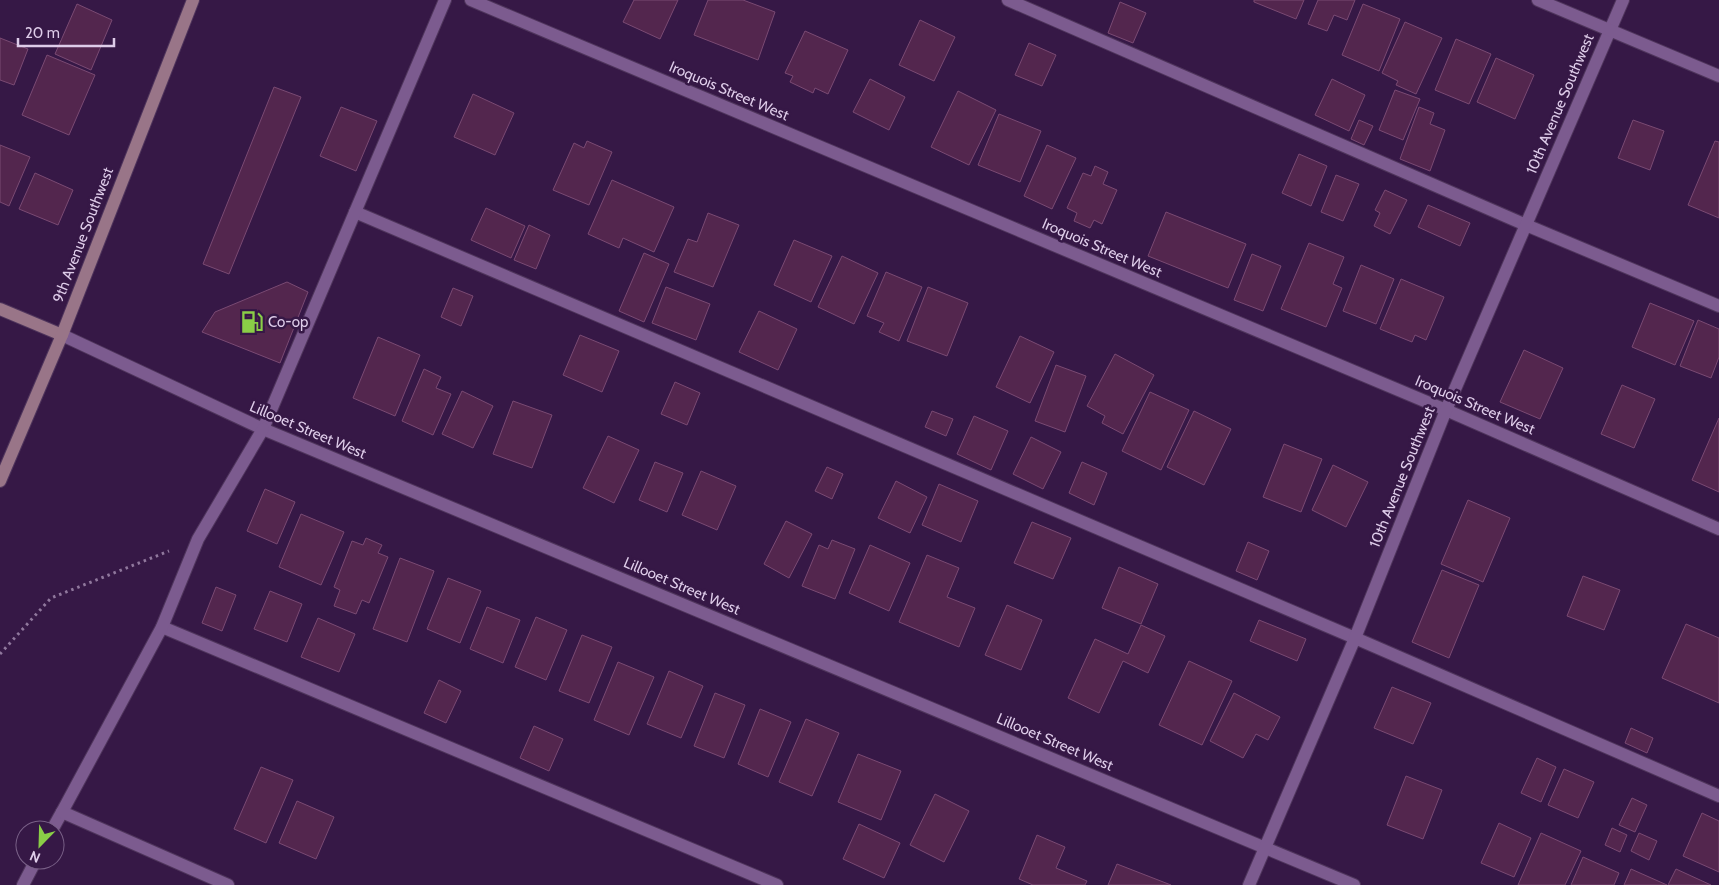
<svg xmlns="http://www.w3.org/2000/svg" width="1719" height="885" viewBox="0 0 1719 885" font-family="Cabin,sans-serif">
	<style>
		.building { fill: #53264e; stroke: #7a4a73 }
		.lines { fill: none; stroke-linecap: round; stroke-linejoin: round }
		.service-casing { stroke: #4f355c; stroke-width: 14 }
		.minor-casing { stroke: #4f355c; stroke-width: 14 }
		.tertiary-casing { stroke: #4f355c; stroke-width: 14 }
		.secondary-casing { stroke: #4f355c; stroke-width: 14 }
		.path { stroke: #90789d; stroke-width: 3; stroke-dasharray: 2.5 4; stroke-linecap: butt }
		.service { stroke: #7c5b8f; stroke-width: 12 }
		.minor { stroke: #7c5b8f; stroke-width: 12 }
		.tertiary { stroke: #7c5b8f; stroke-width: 12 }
		.secondary { stroke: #997588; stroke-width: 12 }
		.labels { text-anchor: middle; stroke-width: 5; stroke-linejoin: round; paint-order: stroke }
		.street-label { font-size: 15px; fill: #decce9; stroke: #361846 }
		.poi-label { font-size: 15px; fill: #decce9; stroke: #361846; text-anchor: start }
	</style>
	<rect width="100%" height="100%" fill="#361846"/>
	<g class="building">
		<path d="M634,0h44l-18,39 -37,-17z"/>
		<path d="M708,0h35l32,12 -17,48 -64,-25z"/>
		<path d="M1254,0h50l-8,19 -42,-17z"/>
		<path d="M1318,0h37l-8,20 -13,-5 -7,16 -19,-7z"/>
		<path d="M1120,2l26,11 -13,30 -25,-10z"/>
		<path d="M77,4l35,16 -21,50 -36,-16z"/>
		<path d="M1363,4l37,15 -21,52 -37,-16z"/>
		<path d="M920,20l35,17 -21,44 -35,-16z"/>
		<path d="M1405,22l37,16 -26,56 -20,-9 2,-4 -16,-8z"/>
		<path d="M805,31l43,19 -20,44 -13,-6 -2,5 -23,-11 3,-6 -8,-3z"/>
		<path d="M0,38l28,11 -14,36 -14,-5z"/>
		<path d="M1456,39l35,15 -22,50 -34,-14z"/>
		<path d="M1029,43l27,12 -14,31 -27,-11z"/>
		<path d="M47,55l48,20 -26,60 -47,-20z"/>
		<path d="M1496,58l38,17 -19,44 -38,-17z"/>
		<path d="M870,79l35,18 -16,33 -36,-18z"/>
		<path d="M1332,79l33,16 -16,36 -34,-16z"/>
		<path d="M274,87l27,10 -72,177 -26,-10z"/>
		<path d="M1395,90l25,9 -17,41 -24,-10z"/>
		<path d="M958,91l38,19 -27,55 -38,-18z"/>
		<path d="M473,94l41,19 -19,42 -41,-18z"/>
		<path d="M341,107l36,14 -21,50 -36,-15z"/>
		<path d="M1419,107l15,6 -4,11 15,6 -15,41 -30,-12z"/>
		<path d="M999,114l42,17 -21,51 -42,-17z"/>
		<path d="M1359,120l14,6 -9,19 -13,-6z"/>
		<path d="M1633,120l31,11 -14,39 -32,-12z"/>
		<path d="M587,141l25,11 -23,53 -36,-15 21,-47 10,5z"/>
		<path d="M1715,141l4,1v76l-31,-13z"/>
		<path d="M0,145l30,12 -21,49 -9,-4z"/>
		<path d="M1047,145l29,13 -24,51 -28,-13z"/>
		<path d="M1299,154l28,12 -16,40 -29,-13z"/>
		<path d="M1095,166l13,6 -5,12 14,6 -15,34 -8,-4 -4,8 -16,-7 3,-8 -10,-5 16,-35 8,3z"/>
		<path d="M35,173l38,17 -15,35 -39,-16z"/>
		<path d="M1336,175l23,9 -16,37 -22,-9z"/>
		<path d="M612,180l62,27 -20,45 -31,-14 -4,10 -31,-14z"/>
		<path d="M1385,190l22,10 -17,34 -16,-8 6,-13 -5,-3z"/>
		<path d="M1428,205l42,18 -10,23 -42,-19z"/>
		<path d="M486,208l39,18 -14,32 -40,-18z"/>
		<path d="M1166,212l80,32 -18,44 -80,-32z"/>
		<path d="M708,213l31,12 -26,62 -39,-15 14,-33 9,3z"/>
		<path d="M529,225l21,10 -14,34 -22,-9z"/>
		<path d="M794,240l38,16 -21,46 -37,-17z"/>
		<path d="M1309,243l35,14 -11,27 9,4 -16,39 -45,-18z"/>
		<path d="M644,253l25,11 -25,58 -25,-11z"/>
		<path d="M1252,254l29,12 -18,45 -29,-11z"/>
		<path d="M842,256l36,17 -24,51 -36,-17z"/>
		<path d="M1361,265l33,14 -18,45 -33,-13z"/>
		<path d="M886,272l36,15 -23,54 -20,-9 5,-9 -17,-7z"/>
		<path d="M1401,279l43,18 -18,43 -11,-5 -3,7 -32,-13z"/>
		<path d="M287,282l21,10 -28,71 -78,-31 13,-20z"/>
		<path d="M666,287l44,17 -14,36 -44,-17z"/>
		<path d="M928,287l40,16 -21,53 -40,-15z"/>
		<path d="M453,288l20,8 -12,30 -20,-9z"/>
		<path d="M1650,303l44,18 -19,44 -43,-18z"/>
		<path d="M759,311l38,18 -19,41 -39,-18z"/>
		<path d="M1698,320l21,9v28l-8,21 -31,-12z"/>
		<path d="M580,335l39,16 -17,41 -39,-17z"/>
		<path d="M1020,336l34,16 -24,51 -34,-16z"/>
		<path d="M378,337l42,18 -25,61 -42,-18z"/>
		<path d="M1524,350l39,18 -23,51 -40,-17z"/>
		<path d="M1115,354l39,21 -31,59 -21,-11 3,-7 -18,-10z"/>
		<path d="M1056,365l30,11 -21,56 -30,-11z"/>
		<path d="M424,369l17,8 -5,11 15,6 -18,41 -31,-14z"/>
		<path d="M675,382l25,11 -13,32 -26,-11z"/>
		<path d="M1622,385l33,14 -21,49 -33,-14z"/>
		<path d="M462,391l31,15 -20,42 -31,-14z"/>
		<path d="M1150,392l39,18 -28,60 -39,-19z"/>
		<path d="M513,401l39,14 -20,53 -39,-14z"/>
		<path d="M932,411l21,8 -7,17 -21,-9z"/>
		<path d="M1194,411l37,18 -27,56 -37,-18z"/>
		<path d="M974,416l34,15 -17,39 -34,-16z"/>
		<path d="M1719,418v74l-27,-12z"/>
		<path d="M608,436l31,14 -25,53 -31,-15z"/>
		<path d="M1031,437l30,15 -18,37 -30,-15z"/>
		<path d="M1284,444l38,15 -21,53 -38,-15z"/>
		<path d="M655,462l28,11 -16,39 -28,-12z"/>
		<path d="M1082,462l25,11 -13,32 -25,-12z"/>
		<path d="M1333,465l35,17 -22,45 -34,-17z"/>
		<path d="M827,467l16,7 -11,25 -17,-8z"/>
		<path d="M701,471l35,15 -19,44 -35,-15z"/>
		<path d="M896,481l31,16 -17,36 -32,-15z"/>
		<path d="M939,484l39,17 -17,41 -39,-17z"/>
		<path d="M265,489l30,13 -18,42 -30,-13z"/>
		<path d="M1468,500l42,18 -27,64 -42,-18z"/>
		<path d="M301,514l43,18 -23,53 -42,-18z"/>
		<path d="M786,521l26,13 -23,44 -25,-14z"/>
		<path d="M1032,522l39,16 -18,41 -39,-16z"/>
		<path d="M366,538l16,7 -4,8 10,4 -19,46 -7,-3 -6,14 -22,-8 6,-16 -6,-3 18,-46 11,4z"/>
		<path d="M832,540l23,9 -20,50 -33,-13 17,-41 9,4z"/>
		<path d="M1248,542l21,9 -12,29 -21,-9z"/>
		<path d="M870,545l40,18 -21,48 -40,-18z"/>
		<path d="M927,555l32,13 -12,29 28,11 -16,39 -60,-25z"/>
		<path d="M400,558l34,13 -27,71 -34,-13z"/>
		<path d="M1119,567l39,17 -17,40 -39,-16z"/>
		<path d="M1442,570l37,15 -30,73 -37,-16z"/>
		<path d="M1583,576l37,14 -16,40 -37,-14z"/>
		<path d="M448,578l33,13 -21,52 -33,-14z"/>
		<path d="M216,587l20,8 -14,36 -20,-8z"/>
		<path d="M270,591l32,13 -15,38 -33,-13z"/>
		<path d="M1007,605l35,15 -21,50 -36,-15z"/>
		<path d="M487,607l33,13 -17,43 -33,-14z"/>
		<path d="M536,617l31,13 -21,50 -31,-13z"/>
		<path d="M318,618l37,16 -16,38 -38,-15z"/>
		<path d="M1259,620l47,19 -9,22 -47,-20z"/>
		<path d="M1686,624l33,14v65l-57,-25z"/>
		<path d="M1141,625l24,11 -17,37 -25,-12 -24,52 -31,-15 27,-59 33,15z"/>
		<path d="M582,635l30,12 -23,56 -30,-12z"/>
		<path d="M1189,661l43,20 -30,64 -43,-20z"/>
		<path d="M618,662l36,15 -25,58 -35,-15z"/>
		<path d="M669,671l34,15 -22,52 -34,-14z"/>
		<path d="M439,680l22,11 -15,32 -22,-10z"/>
		<path d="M1392,687l39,16 -18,41 -39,-16z"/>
		<path d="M715,693l30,12 -21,53 -30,-12z"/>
		<path d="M1234,693l46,24 -12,23 -12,-6 -13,24 -33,-17z"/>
		<path d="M760,709l31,13 -23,55 -30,-13z"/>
		<path d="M806,719l33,14 -27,63 -33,-14z"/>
		<path d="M534,726l29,13 -14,32 -29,-13z"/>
		<path d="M1631,728l22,10 -6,15 -22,-10z"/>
		<path d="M858,754l43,17 -20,49 -43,-18z"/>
		<path d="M1537,758l19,9 -15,35 -20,-9z"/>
		<path d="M261,767l32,13 -27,63 -32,-14z"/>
		<path d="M1564,769l30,13 -16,36 -30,-13z"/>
		<path d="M1406,776l36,14 -19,49 -36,-14z"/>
		<path d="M935,794l34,17 -25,51 -34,-17z"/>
		<path d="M1632,798l15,7 -12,27 -16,-7z"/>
		<path d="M297,801l37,16 -18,42 -37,-16z"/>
		<path d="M1702,813l17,8v51l-36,-16z"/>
		<path d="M1499,823l32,15 -17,39 -33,-14z"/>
		<path d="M859,824l41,19 -16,35 -41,-19z"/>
		<path d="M1612,828l15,7 -7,17 -15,-7z"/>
		<path d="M1541,833l40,18 -16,34h-47z"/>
		<path d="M1639,833l18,8 -8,19 -18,-9z"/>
		<path d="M1037,835l28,12 -9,21 31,13 -2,4h-52l-14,-6z"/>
		<path d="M1583,857l36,16 -5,12h-43z"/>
		<path d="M1117,864l54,21h-63z"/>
		<path d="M1631,869l36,16h-43z"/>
		<path d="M1676,869l35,16h-43z"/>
	</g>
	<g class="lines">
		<defs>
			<g id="service">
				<path d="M1008,0l518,225 193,81"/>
				<path d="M355,212l1000,426 364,158"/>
				<path d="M263,429l182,-429"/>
				<path d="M162,627l615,258"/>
				<path d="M52,830l10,-18"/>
				<path d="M23,885l13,-25"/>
			</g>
			<g id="minor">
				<path d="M471,0l975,410 273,119"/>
				<path d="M62,335l201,94 1091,456"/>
				<path d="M228,885l-166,-73 100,-185 36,-88 65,-110"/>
				<path d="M1249,885l106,-247 91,-228 177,-410"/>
			</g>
			<path id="tertiary" d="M1538,0l181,76"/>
			<g id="secondary">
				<path d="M0,309l62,26"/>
				<path d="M0,481l62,-146 131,-335"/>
			</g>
		</defs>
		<use href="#service" class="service-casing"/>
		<use href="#minor" class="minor-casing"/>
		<use href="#tertiary" class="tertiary-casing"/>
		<use href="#secondary" class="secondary-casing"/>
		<path class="path" d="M0,654l51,-56 118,-47"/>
		<use href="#service" class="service"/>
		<use href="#minor" class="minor"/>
		<use href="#tertiary" class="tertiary"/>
		<use href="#secondary" class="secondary"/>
	</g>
	<defs>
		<symbol id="fuel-bare" viewBox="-9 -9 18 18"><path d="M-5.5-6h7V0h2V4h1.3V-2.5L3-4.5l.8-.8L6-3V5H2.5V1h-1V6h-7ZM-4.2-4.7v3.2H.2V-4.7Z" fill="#8ace47" stroke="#361846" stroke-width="2.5" paint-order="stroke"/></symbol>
	</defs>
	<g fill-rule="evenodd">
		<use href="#fuel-bare" x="236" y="306" width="32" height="32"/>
	</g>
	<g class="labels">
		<g class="street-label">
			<text transform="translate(729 91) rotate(23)" y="5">Iroquois Street West</text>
			<text transform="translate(1560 104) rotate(-67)" y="5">10th Avenue Southwest</text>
			<text transform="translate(83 235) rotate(-69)" y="5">9th Avenue Southwest</text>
			<text transform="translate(1102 248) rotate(23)" y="5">Iroquois Street West</text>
			<text transform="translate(1475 405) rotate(23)" y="5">Iroquois Street West</text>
			<text transform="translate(308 430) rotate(23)" y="5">Lillooet Street West</text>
			<text transform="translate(1402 477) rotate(-68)" y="5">10th Avenue Southwest</text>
			<text transform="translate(682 586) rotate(23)" y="5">Lillooet Street West</text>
			<text transform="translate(1055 742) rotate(23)" y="5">Lillooet Street West</text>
		</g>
		<g class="poi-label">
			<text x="268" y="327">Co-op</text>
		</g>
	</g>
	<g transform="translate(40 845) rotate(203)"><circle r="24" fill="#361846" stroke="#796087"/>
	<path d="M0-4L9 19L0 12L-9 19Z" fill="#8ace47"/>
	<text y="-8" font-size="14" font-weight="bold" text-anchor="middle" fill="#decce9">N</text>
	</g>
	<path d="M18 38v8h96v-8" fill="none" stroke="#decce9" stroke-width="2.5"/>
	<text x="25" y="38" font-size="15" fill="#decce9" stroke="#361846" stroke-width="4" paint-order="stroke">20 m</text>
</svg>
